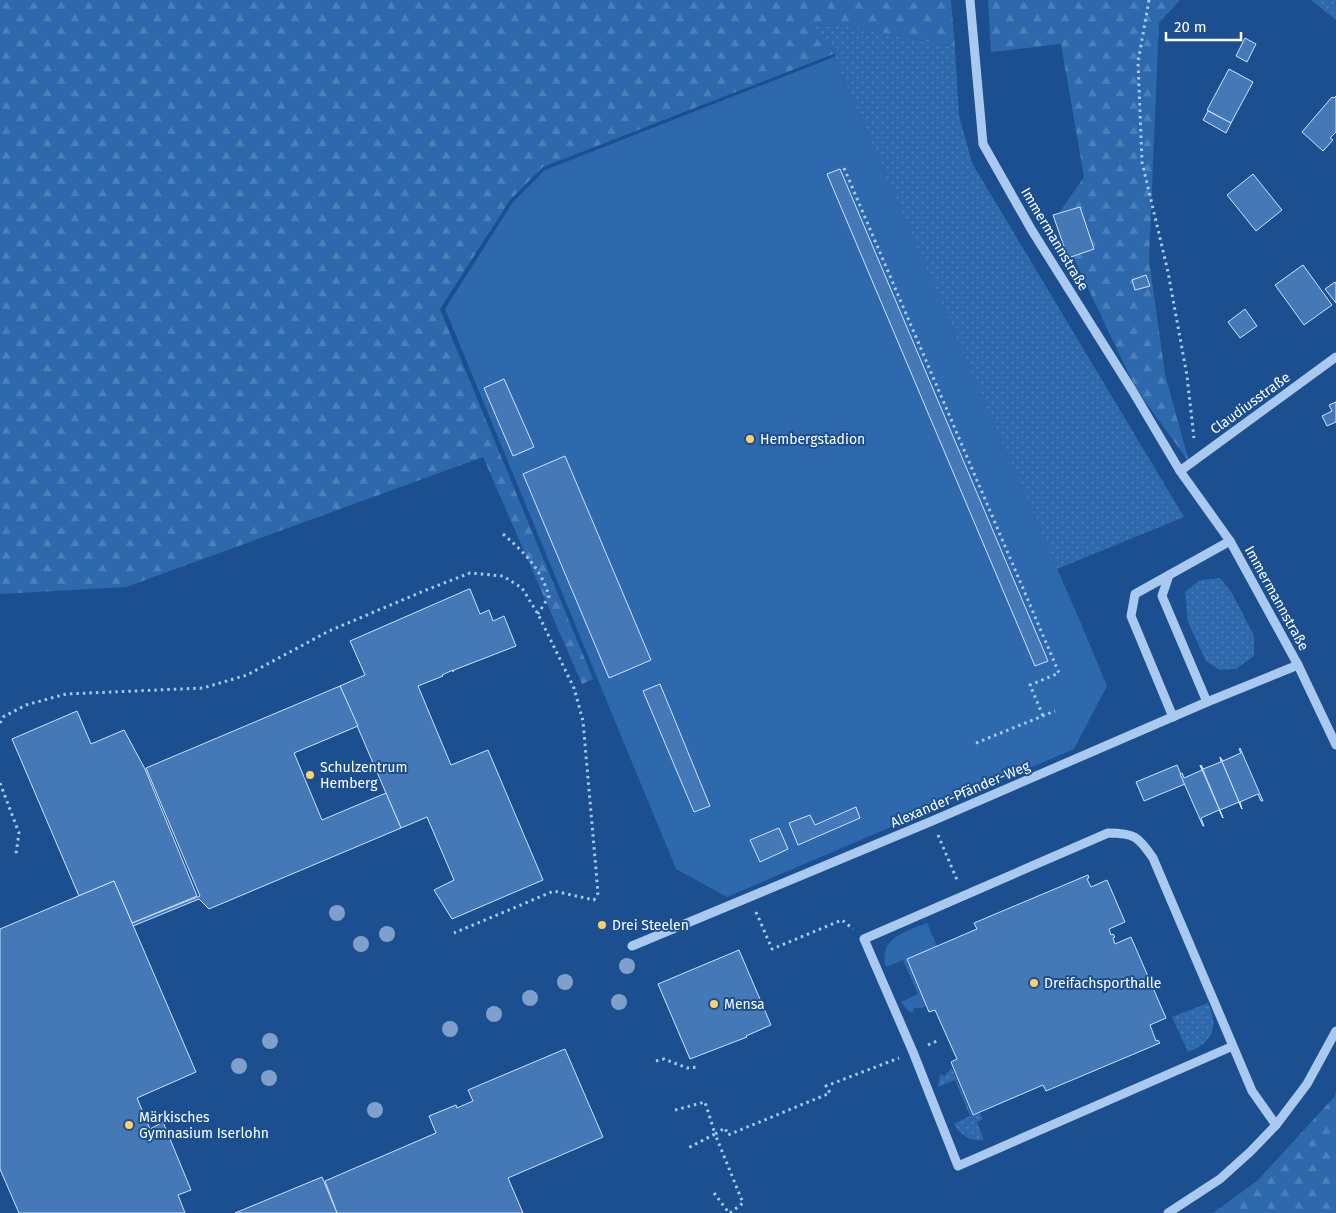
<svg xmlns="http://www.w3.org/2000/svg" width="1336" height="1213" viewBox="0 0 1336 1213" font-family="'Fira Sans',sans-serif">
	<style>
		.grass { fill: url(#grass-dots) }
		.forest { fill: url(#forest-firs) }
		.garden { fill: #2e69ad }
		.building { fill: #4478b7; stroke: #cfe3fa }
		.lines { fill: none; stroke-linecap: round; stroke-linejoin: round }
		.path { stroke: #a9c9ee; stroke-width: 3; stroke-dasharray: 2.5 4; stroke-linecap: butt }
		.minor { stroke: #a9c9ee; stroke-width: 9 }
		.tree { fill: #7ea0ca }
		.poi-dot { fill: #ffd166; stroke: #1b4f8f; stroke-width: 2 }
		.labels { text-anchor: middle; stroke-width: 4; stroke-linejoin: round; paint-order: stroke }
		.street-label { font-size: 14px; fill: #fff; stroke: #1b4f8f }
		.poi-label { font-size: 14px; fill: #fff; stroke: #1b4f8f; text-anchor: start }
	</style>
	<defs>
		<pattern id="grass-dots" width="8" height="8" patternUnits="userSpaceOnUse" patternTransform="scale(1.25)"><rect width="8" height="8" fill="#2e69ad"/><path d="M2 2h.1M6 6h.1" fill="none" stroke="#4d80b9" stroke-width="1.8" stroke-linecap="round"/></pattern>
		<pattern id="forest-firs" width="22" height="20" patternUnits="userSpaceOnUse" patternTransform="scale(1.25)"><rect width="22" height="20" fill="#2e69ad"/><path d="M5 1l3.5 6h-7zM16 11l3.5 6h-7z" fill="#4d80b9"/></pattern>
	</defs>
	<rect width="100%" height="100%" fill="#1b4f8f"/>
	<g class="grass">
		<path d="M1311,0h25v20z"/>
		<path d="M805,25l43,1 107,21 4,68 13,48 212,354 -127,52 -223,-512 2,-4z"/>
		<path d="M1220,578l12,15 22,43v20l-18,13 -16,1 -14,-9 -18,-39 -3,-30 15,-12z"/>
		<path d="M1208,1003c11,25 5,39 -20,49l-16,-35z"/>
		<path d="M952,1068l20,48 8,-3 3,6 -6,3 7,18c-13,2 -24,-5 -30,-16l16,-8 -15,-36 -17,7 2,-13 4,2z"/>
	</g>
	<g class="forest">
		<path d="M0,0h951l4,47 -107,-21 -42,-1 30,28 -293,114 -33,33 -70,109 153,370 -11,5 -99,-227 -357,130 -126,7z"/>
		<path d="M988,0h192l-21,23 -10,237 16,114 24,88 -53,-73 -81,-170 29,-42 -23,-133 -70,8z"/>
		<path d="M1336,1092v121h-123l45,-33 77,-84z"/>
	</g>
	<g class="garden">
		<path d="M834,57l246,564 27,65 -33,63 -347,148 -51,-28 -231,-560 68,-107 32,-32z"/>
		<path d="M927,923l10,23 -10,60 -5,2h-8l-1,5 -6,-3 -6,-8 17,-8 -15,-34 -17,7c-9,-29 21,-36 41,-44z"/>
	</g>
	<g class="building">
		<path d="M1245,38l11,6 -9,18 -11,-6z"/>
		<path d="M1229,69l24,13 -22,41 -24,-13z"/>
		<path d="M1336,96v36l-6,6 3,2 -10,11 -21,-19 30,-35 2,1z"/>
		<path d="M1208,111l23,12 -5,10 -23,-13z"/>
		<path d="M840,169l208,492 -13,5 -208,-492z"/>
		<path d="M1253,174l29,36 -26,21 -29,-36z"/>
		<path d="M1080,207l14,42 -26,9 -15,-43z"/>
		<path d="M1303,265l29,40 -28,20 -29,-40z"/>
		<path d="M1146,275l4,11 -15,4 -3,-10z"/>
		<path d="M1335,282l1,1v20l-11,-14z"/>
		<path d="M1245,309l12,17 -17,12 -12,-16z"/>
		<path d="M504,379l30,68 -21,9 -29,-68z"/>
		<path d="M1336,402v20l-9,4 -5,-10 10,-5 -3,-6z"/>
		<path d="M565,456l86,204 -42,18 -86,-204z"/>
		<path d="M469,589h1l10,25 9,-4 4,11 11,-5 12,30 -62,24 -1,2v-2l-11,5 1,1 -25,10 33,79 37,-15 55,130 -91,39 -18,-29 20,-10 -27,-63 -26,11 -61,-142 25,-11 -15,-34z"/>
		<path d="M660,684l50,122 -16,6 -51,-121z"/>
		<path d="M340,686l18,40 -64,27 28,67 64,-27 15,35 -192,81 -10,-10 -66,27 -1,-3 68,-27 -54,-128z"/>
		<path d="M77,711l14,33 33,-14 21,39 52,127 -65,27 -18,-42 -35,15 -67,-157z"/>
		<path d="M1240,748l23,53h-2l-3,-7 -18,8 2,7 -22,-52 3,4 18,-8 -2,-4z"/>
		<path d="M1220,757l22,52 -3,-7 -19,8 3,8 -22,-53 2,4 18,-7z"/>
		<path d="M1177,765l8,19 -41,17 -8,-19z"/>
		<path d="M1200,765l23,53 -4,-8 -18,8 3,8h-1l-23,-52 2,-1 2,5 18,-8z"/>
		<path d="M856,807l4,11 -62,27 -9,-22 21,-8 5,10z"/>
		<path d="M779,828l9,21 -28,13 -10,-22z"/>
		<path d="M1088,875l1,3 -2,1 4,8 16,-7 18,42 -16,7 2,6 2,-1 2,3 -2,1 2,6 16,-7 35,81 -16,7 6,16 2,-1 2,3 -114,48 -3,-6 -70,30 -22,-53 6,-3 -22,-49 -6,2 -22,-53 70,-30 -3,-6z"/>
		<path d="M114,881l82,191 -59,26 13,31 13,-7 28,68 -13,5 7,18h-166l-19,-44v-240z"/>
		<path d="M739,950l32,75 -25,11 1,1 -57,22 -32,-75z"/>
		<path d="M565,1049l38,88 -95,41 15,35h-186l-12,-32 111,-48 -7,-17 27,-11 1,3 16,-7 -5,-11z"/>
		<path d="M322,1177l15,36h-102z"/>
	</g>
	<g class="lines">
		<g class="path">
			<path d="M1149,0l-11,62 4,100 26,110 19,104 7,62"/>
			<path d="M844,168l215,505 -29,12 13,31"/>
			<path d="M503,534c21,18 38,35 46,62l-11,18"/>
			<path d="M0,723l3,-6 23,-12 40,-11 137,-6 44,-13 82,-44 97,-41 44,-17 33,3 19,12 16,26 36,74 9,33 15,172 -4,7 -40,-9 -100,42"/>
			<path d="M976,743l79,-32"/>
			<path d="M0,783l19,50 -3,21"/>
			<path d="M938,835l19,45"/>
			<path d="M756,912l16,37 70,-29 11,9"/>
			<path d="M928,1045l9,-4"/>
			<path d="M656,1061l8,-2 23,9 12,-1"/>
			<path d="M675,1110l30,-8 10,32 -27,14"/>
			<path d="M714,1193l15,20"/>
			<path d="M730,1213l13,-10 -28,-69 10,-6 3,7 102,-42 -4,-7 73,-28"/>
		</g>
		<g class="minor">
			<path d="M970,0l13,144 48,85 101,161 48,81 50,70 68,124 38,80"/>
			<path d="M1180,471l156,-114"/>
			<path d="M1169,575l-7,21 45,106"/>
			<path d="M1173,717l-42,-101 4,-22 95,-53"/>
			<path d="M632,946l300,-125 275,-119 91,-37"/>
			<path d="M1233,1046l-80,-188c-15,-22 -19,-25 -45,-25l-244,106 49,113 45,114 275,-120 19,45 24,34"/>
			<path d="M1168,1213l52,-34 30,-27 26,-27 31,-41 29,-53"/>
		</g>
	</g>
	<g class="tree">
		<circle cx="337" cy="913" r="8"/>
		<circle cx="387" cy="934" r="8"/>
		<circle cx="361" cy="944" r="8"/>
		<circle cx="627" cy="966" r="8"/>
		<circle cx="565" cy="982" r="8"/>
		<circle cx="530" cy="998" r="8"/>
		<circle cx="619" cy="1002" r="8"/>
		<circle cx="494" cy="1014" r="8"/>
		<circle cx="450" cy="1029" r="8"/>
		<circle cx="270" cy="1041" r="8"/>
		<circle cx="239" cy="1066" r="8"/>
		<circle cx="269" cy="1078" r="8"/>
		<circle cx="375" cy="1110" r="8"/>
	</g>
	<g class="poi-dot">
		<circle cx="750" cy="439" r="5"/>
		<circle cx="310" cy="775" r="5"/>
		<circle cx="602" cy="925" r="5"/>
		<circle cx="1034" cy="983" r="5"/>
		<circle cx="714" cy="1004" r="5"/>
		<circle cx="129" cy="1125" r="5"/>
	</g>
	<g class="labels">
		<g class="street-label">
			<text transform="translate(1055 239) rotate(59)" y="5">Immermannstraße</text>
			<text transform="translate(1250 403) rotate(-36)" y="5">Claudiusstraße</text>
			<text transform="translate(1277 598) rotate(61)" y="5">Immermannstraße</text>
			<text transform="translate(960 794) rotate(-23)" y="5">Alexander-Pfänder-Weg</text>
		</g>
		<g class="poi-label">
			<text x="760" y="444">Hembergstadion</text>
			<text x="320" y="772">Schulzentrum<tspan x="320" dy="16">Hemberg</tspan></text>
			<text x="612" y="930">Drei Steelen</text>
			<text x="1044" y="988">Dreifachsporthalle</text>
			<text x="724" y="1009">Mensa</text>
			<text x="139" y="1122">Märkisches<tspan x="139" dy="16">Gymnasium Iserlohn</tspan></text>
		</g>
	</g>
	<path d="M1166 32v8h75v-8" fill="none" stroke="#ffffff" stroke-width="2.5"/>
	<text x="1174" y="32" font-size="15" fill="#ffffff" stroke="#1b4f8f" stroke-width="4" paint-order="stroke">20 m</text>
</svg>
